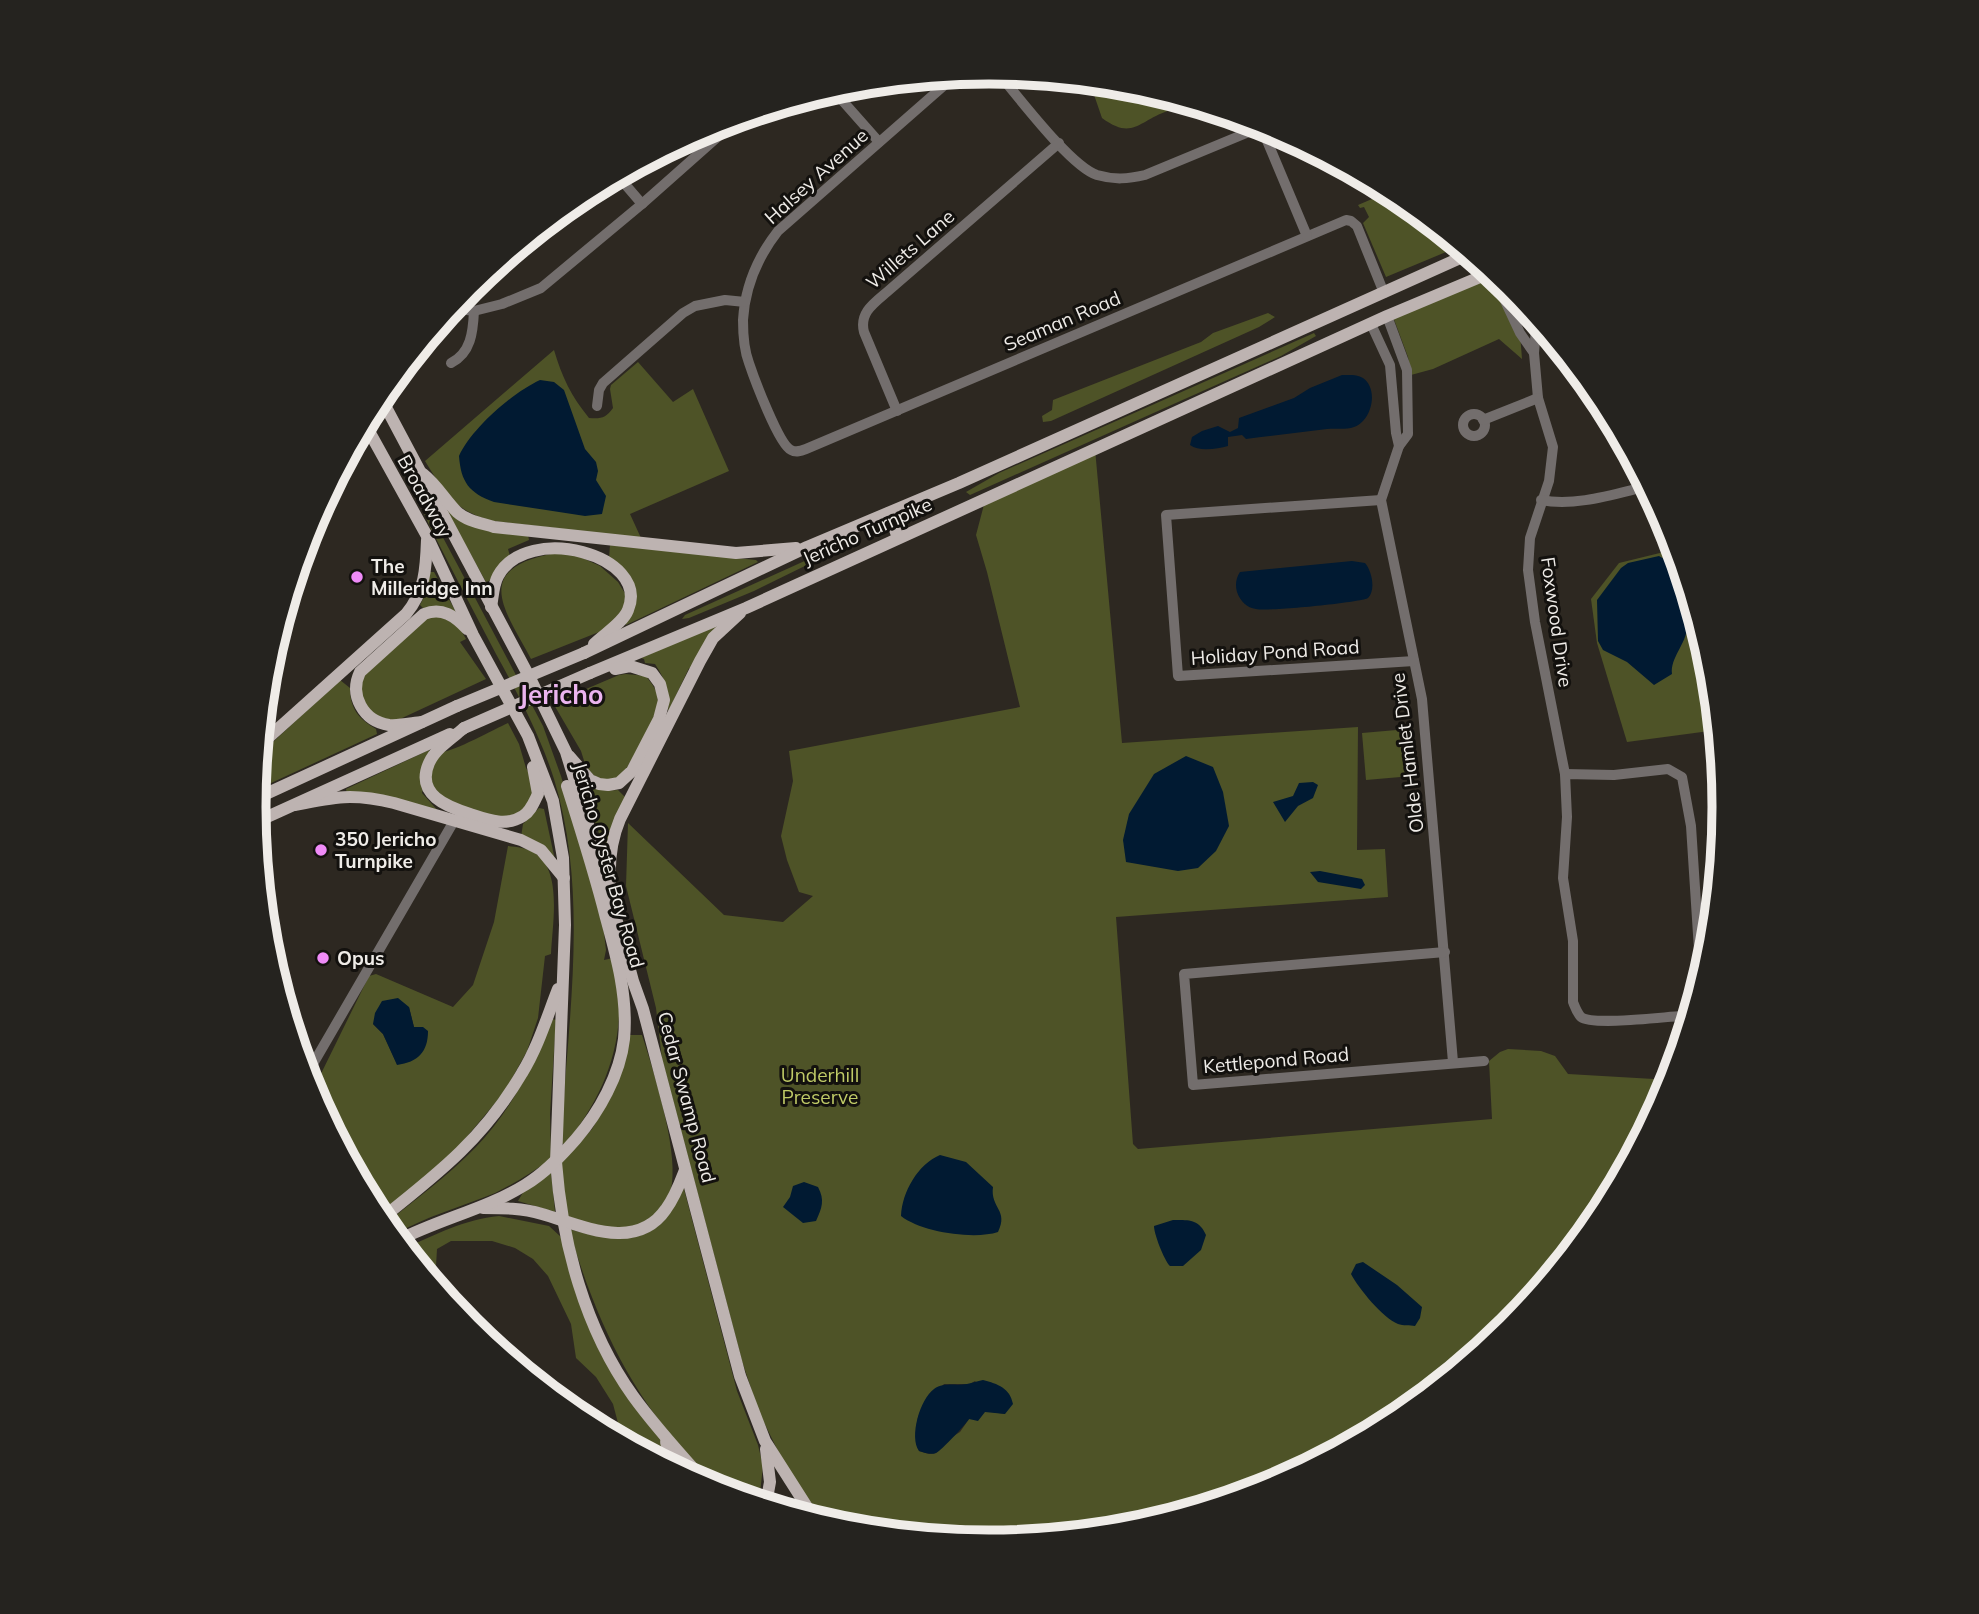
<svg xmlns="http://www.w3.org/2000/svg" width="1979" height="1614" viewBox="0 0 1979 1614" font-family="Mulish,sans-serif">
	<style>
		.green { fill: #4e5327; fill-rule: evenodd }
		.water { fill: #011a32 }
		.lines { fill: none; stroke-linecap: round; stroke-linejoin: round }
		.minor { stroke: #736e6d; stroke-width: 10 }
		.major { stroke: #bdb3b1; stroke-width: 12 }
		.major-bridge { stroke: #bdb3b1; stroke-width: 12 }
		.poi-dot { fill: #ef8bf7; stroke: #13110e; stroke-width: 2.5 }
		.labels { text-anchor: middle; stroke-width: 6; stroke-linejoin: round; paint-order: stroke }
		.street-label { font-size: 19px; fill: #efece8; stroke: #13110e }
		.poi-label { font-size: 19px; font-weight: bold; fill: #efece8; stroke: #13110e; text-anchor: start }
		.park-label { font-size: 19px; fill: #c0cb67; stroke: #13110e }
		.district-label { font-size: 26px; font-weight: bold; fill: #ebb4ef; stroke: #13110e }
		.rim { fill: none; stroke: #efece8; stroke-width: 9 }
	</style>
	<rect width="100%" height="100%" fill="#2d2821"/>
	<g class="green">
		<path d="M1085,81l26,3 3,14 30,-2 8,-4 33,10c-7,6 -12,6 -20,10 -27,10 -33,28 -63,6l-10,-29z"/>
		<path d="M1373,183l25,13 48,39 4,8 -4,9 -60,25 -23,-54 6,-6 -5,-10 -4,1 -2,-3 21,-9z"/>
		<path d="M1492,272l28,61 2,26 -23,-20 -66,30 -22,6 -3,-18 -16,-43z"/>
		<path d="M1268,313l7,4 -16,10 -208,94 -8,1 -1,-6 10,-6 1,-10 148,-58 12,-9z"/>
		<path d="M1314,333l2,3 -35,20 -311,139 -4,-3 33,-19z"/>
		<path d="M554,350c8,27 17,46 35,68 12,1 17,0 24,-10l-3,-19 1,-4 27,-23 35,40 20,-13 36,82 -99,43 11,24 -148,-17c-39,-10 -48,-28 -68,-60z"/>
		<path d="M1095,449l27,294 236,-16 -1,123 28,-1 3,48 -272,20 17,227 5,5 354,-30 -3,-58 11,-9 8,-3 33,2 14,5 13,18 103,6 -70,136 -92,111 -111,92 -128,67 -16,-10 -17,11 -1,10 -103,31 -144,14 -143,-14 -22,-6 -24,-33 -22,-38 -19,-39 -17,-51 -80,-302 -6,-51 -30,-122 2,-63 96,92 59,7 30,-26 -14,-4 -12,-32 -6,-24 12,-55 -4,-30 231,-44 -33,-135 -11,-37 10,-38zM975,1381l30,33 -20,-3 -16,8 -9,13 -8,5 -16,16 -7,1 -10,-3c-6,-36 -1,-42 25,-67h26z"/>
		<path d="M424,507l15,23 104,196 18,50 41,141 4,33 -2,10 9,-2c2,19 8,40 6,59 -3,49 -24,90 -54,128l-4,-3c6,-120 29,-245 -7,-363 -14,-44 -36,-85 -58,-125 -22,-42 -44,-84 -66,-127l-8,-18z"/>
		<path d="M446,510l82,25 1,5 -21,9 2,7 -19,24 -5,2z"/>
		<path d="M610,545l146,15 2,2 -132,63 -1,-4c22,-26 7,-45 -16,-63z"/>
		<path d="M1668,551l27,60 16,53 6,66 -90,12 -30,-99 -6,-44 28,-36z"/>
		<path d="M555,553l23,3 22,10 18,16 8,13 -2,16 -20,19 -73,29c-28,-52 -59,-90 24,-106z"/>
		<path d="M809,559h6l-2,3 -59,29 -65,27 -7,1 3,-4z"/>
		<path d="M430,572h4l22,40 -32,-3 -4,-4 5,-10z"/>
		<path d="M439,615l20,12 7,12 -6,3 26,37 -86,40 -12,2 -12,-4 -11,-11 -4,-15 2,-14 60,-57z"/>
		<path d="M721,622l-30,47 -2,-1 -21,44c2,-20 -2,-31 -13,-48l-10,-1 -1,-4 -3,-1z"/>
		<path d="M626,674l20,2c6,8 12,15 12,25 -1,17 -25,56 -34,72l-9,7 -16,1 -13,-14 -5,-16 -28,-48 66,-28z"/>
		<path d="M340,680l10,8c0,21 9,31 26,41l1,5 -121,56 4,-36z"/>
		<path d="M508,723l11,21 7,24 6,10 2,11 -4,12 -10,12 -20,5 -54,-16 -16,-19 1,-13 10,-18c10,1 54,-23 67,-29z"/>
		<path d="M1408,729l4,47 -46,4 -4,-47z"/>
		<path d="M429,750l2,3 -9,40 17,19 -92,-18 -1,-5z"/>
		<path d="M586,782c11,7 19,9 32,8l7,7 -18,48 -4,1 -20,-62z"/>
		<path d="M539,808l5,1 11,51 -34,-23 2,-13z"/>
		<path d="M508,846c9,1 19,2 27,7 28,18 17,73 16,101l-6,2 -7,62 -11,33 -22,40 -60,72 -67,52 -66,-123 57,-116 7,-2 77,33 20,-22 21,-63zM409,1007l5,20 -17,37 -14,-30 -10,-10z"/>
		<path d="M553,1019l3,1 -6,94 1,45c-18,13 -36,24 -56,34 -34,14 -69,23 -101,42l-9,-11c31,-25 63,-48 91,-77 35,-36 57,-82 77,-128z"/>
		<path d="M630,1035h12c12,37 35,111 30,148 -3,22 -25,43 -48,46 -19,3 -40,-8 -58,-13l-5,-53 31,-34 19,-32z"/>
		<path d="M551,1172l4,40 -37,-11 7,-12z"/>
		<path d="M681,1189h3l53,202 21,54 5,21 -4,36c-11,-4 -25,-6 -36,-11 -11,-6 -22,-21 -30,-31 -63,-65 -99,-145 -124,-231 51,15 93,18 112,-40z"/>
		<path d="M499,1216l50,10 12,11 43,114 56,80 13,36 -40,-21 2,-3 -6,-13 -11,-7 -5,-19 -17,-27 -20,-19 -5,-34 -23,-48 -15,-17 -18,-11 -23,-7h-41l-14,8 -2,35 -22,-26 8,-10 -12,6 -4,-6c30,-13 60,-29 94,-32z"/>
	</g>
	<g class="water">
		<path d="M1342,375c6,0 15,-1 21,3 16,11 9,43 -9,49 -8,3 -19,1 -27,2 -27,3 -54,7 -81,10l-4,-4 -14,2v9c-11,3 -29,6 -38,-1l2,-8 10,-6 16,-5 12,6 8,-4 1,-10 55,-20 16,-10z"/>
		<path d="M540,380l14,2 10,8 21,59 11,13 2,9 -2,9 10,16 -4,18 -17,2 -91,-14c-25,-9 -33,-20 -35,-46 13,-28 53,-63 81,-76z"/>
		<path d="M1659,556l7,4c3,16 21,56 21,68 -1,16 -17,30 -15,46l-18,11 -27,-23 -24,-12 -5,-9 -1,-41 24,-32 7,-5z"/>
		<path d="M1352,561l13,2c7,8 11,27 3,35 -5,4 -101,14 -112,11 -9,-1 -16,-8 -19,-17 -2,-7 -1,-14 3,-20z"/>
		<path d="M1186,756l27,11 10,25 6,34 -13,25 -18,17 -20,3 -52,-9 -3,-22 6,-26 25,-40z"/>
		<path d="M1313,782l5,3 -5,13 -15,8 -13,16 -12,-20 20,-6 6,-13z"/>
		<path d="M1320,871l42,8 3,6 -4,4 -43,-7 -8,-10z"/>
		<path d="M398,998l11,9 5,20h9l5,4c0,21 -10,31 -31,34l-14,-31 -10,-10 2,-11 7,-12z"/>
		<path d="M940,1155l26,7 27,25c-3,21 16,23 5,45 -24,8 -77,0 -97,-16 1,-24 17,-52 39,-61z"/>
		<path d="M804,1182l14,5c7,13 4,21 -2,34l-13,2 -20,-16 7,-10 3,-11z"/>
		<path d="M1173,1220c16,0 26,-1 33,15l-5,15 -18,16h-13c-6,-6 -16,-32 -16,-40z"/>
		<path d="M1363,1262l34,23 25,22 -2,11 -5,8c-5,-1 -12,0 -17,-2 -15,-6 -39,-35 -47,-50l5,-10z"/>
		<path d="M983,1380c15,4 27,8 30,24l-8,10 -20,-2 -7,9 -9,-2c-3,5 -27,31 -33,34 -5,2 -11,0 -17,-2 -10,-14 1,-52 15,-62 10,-7 21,-3 33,-5 6,-1 10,-3 16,-4z"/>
	</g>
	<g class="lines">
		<g class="minor">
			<path d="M998,73c20,23 72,93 99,102 17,5 31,4 48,0l116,-48"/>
			<path d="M956,75l-178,156c-21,27 -33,56 -35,89 0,15 1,30 6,43 5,15 30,82 42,87 5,3 10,1 15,-1l540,-229 5,1 6,5 27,67"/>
			<path d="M833,90l46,52"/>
			<path d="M1260,124l47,112"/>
			<path d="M618,176l24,28"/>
			<path d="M1492,273l28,60 14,20"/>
			<path d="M453,308l21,3 28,-7 39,-16 101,-84 97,-86"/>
			<path d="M1529,311l7,17 -2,25 4,45 15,49 -4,34 -19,57 -2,32 7,52 30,152"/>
			<path d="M1387,316l20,54 1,64 -9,12 -18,54 41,199 31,363"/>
			<path d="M1371,324l19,41 6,68 3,13"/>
			<path d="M451,363c20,-10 22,-31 23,-52"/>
			<path d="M597,406l2,-16 4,-7 80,-70 12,-7 30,-6 20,2"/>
			<path d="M897,411l-33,-79c-5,-19 10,-29 23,-40l172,-149"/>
			<circle cx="1474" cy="425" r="11"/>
			<path d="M1483,420l55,-22"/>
			<path d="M1381,500l-215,15 12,161 236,-15"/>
			<path d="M1541,500c34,7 73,-6 107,-14"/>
			<path d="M1445,952l-261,22 9,111 291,-24"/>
			<path d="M1692,1012l-11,4c-18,1 -88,10 -100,1 -4,-4 -6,-10 -8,-15v-61l-10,-63 4,-61 -2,-43 49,1 54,-6 14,8 9,49 10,155"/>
			<path d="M306,1076l148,-255"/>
		</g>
		<g class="major">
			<path d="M380,396l151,284 35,72 46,151 21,78 10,28 97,367 25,65 49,77"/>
			<path d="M365,424l62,112 46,99 55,101 25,65 10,57 2,67 -9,237c6,81 29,167 77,234 23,32 50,61 76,90"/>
			<path d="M423,474c14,11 22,26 34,38 10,9 24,11 37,15l242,26 60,-5"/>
			<path d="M889,513l9,25"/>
			<path d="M491,607c2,-10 2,-22 7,-31 29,-54 153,-21 130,34 -5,13 -24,24 -34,34"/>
			<path d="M584,653l223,-106 152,-64 510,-229"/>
			<path d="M590,673l156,-65 641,-292 105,-44"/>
			<path d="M422,722c-10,1 -23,4 -33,3 -26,-4 -40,-30 -29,-53l64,-58c18,-7 31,2 43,15"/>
			<path d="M464,728c-12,10 -29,21 -35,35 -14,32 19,44 41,51 18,6 36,13 53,2 8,-5 11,-14 15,-22l-5,-27"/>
			<path d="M260,745l146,-131c19,-23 20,-45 21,-74"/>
			<path d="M569,756l21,24 9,4 9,1 11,-2 13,-12 27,-52 5,-19 -4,-16 -8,-11 -22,-7 -15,3"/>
			<path d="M255,799l202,-93"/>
			<path d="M295,805c39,-8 58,-12 99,-2l127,37 20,10 23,28"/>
			<path d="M256,822l194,-88"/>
			<path d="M610,881c-1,-20 2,-43 10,-62l80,-158 13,-23 27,-25"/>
			<path d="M483,1208c20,0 39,0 59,6 39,11 94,39 124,-5 9,-12 14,-26 19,-39"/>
			<path d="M381,1219c58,-46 103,-81 141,-146 16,-26 25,-56 36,-84"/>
			<path d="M399,1240c41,-21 87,-31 126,-55 20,-12 36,-29 51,-46 23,-27 44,-64 48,-100 4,-41 -7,-81 -18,-121 -11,-44 -25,-88 -39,-132"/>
			<path d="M666,1442l8,26"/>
			<path d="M766,1504l4,-22 -4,-33"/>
		</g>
		<g class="major-bridge">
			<path d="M457,706l127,-53"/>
			<path d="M464,728l126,-55"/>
		</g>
	</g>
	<g class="poi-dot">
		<circle cx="357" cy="577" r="7"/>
		<circle cx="321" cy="850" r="7"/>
		<circle cx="323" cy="958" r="7"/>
	</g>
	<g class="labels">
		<g class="street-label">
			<text transform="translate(816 176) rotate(-42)" y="7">Halsey Avenue</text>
			<text transform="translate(910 249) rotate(-41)" y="7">Willets Lane</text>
			<text transform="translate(1062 321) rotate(-23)" y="7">Seaman Road</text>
			<text transform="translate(425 496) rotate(61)" y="7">Broadway</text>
			<text transform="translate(867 531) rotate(-24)" y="7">Jericho Turnpike</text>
			<text transform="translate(1557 622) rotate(82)" y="7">Foxwood Drive</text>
			<text transform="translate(1275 652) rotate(-4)" y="7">Holiday Pond Road</text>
			<text transform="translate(1407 753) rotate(-97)" y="7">Olde Hamlet Drive</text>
			<text transform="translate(609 865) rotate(74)" y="7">Jericho Oyster Bay Road</text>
			<text transform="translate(1276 1060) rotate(-5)" y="7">Kettlepond Road</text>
			<text transform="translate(687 1097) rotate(75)" y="7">Cedar Swamp Road</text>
		</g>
		<g class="poi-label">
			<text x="371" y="573">The<tspan x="371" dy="22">Milleridge Inn</tspan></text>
			<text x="335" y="846">350 Jericho<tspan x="335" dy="22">Turnpike</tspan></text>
			<text x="337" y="965">Opus</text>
		</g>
		<g class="park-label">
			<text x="820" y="1082">Underhill<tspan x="820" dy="22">Preserve</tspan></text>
		</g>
		<g class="district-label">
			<text x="561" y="704">Jericho</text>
		</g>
	</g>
	<path d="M0 0H1979V1614H0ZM266 807a723 723 0 1 1 1446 0a723 723 0 1 1-1446 0Z" fill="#25231f" fill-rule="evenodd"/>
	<path class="rim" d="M266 807a723 723 0 1 1 1446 0a723 723 0 1 1-1446 0Z"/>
</svg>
